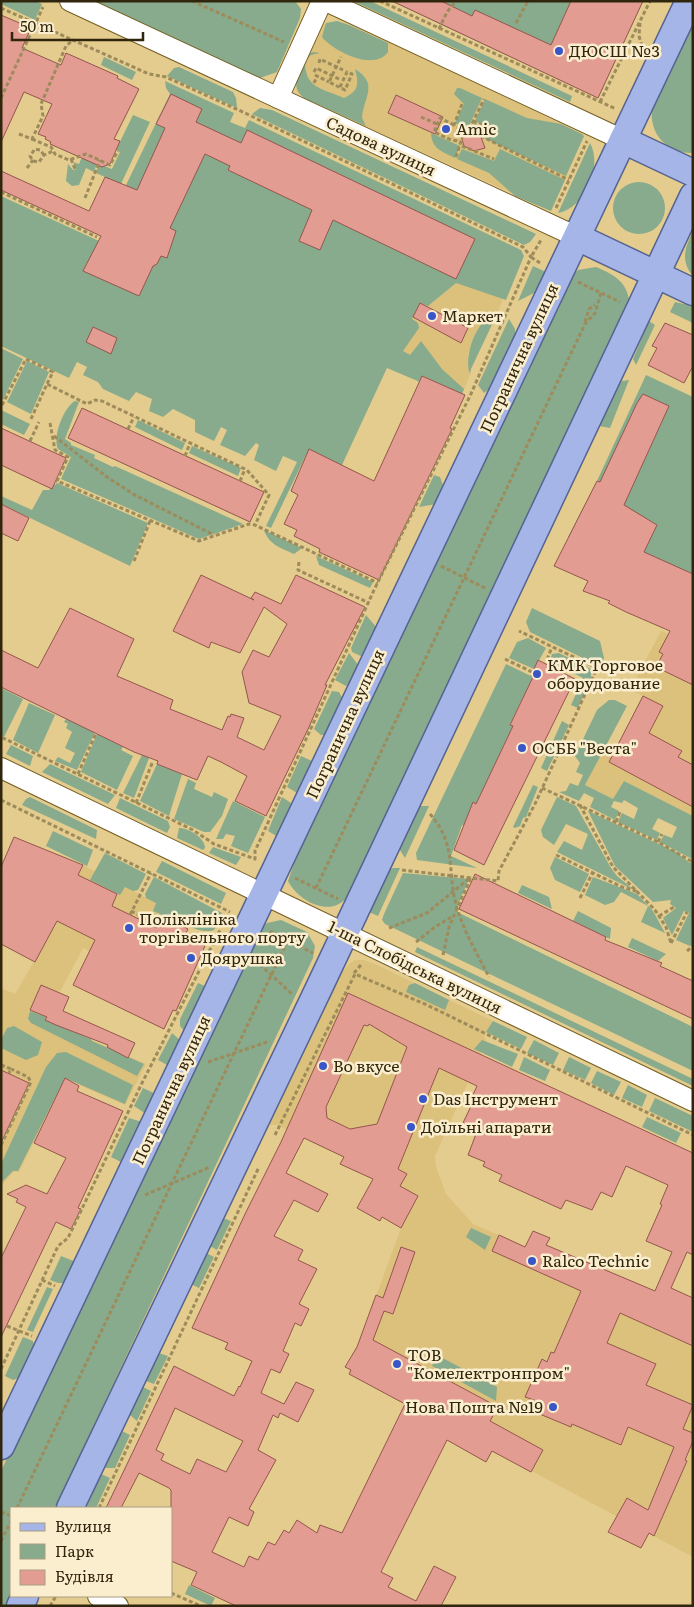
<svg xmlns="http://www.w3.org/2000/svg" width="694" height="1607" viewBox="0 0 694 1607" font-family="Literata,serif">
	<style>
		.built { fill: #dcc17c }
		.green { fill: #87ab8c }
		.building { fill: #e29c92; stroke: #94564d; fill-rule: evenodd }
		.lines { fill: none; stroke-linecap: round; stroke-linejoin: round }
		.minor-casing { stroke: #755f22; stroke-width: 22 }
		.major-casing { stroke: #556391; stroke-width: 29 }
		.path { stroke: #9d8b5b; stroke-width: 3; stroke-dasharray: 4 2.5; stroke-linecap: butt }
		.minor { stroke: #fff; stroke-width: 20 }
		.major { stroke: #a5b5e8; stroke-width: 26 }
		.poi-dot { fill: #3a55c7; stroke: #faeecf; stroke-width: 2 }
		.labels { text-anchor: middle; stroke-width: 5; stroke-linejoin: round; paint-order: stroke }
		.poi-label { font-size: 16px; fill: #30260d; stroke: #faeecf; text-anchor: start }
		.street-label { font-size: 16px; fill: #30260d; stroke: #faeecf }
	</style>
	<rect width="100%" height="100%" fill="#e4cc8e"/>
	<g class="built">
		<path d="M337,21l12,4 120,54 113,55 2,2 -33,75 -247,-113 -8,-7 8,-35 13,-26 9,-7z"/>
		<path d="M456,279l36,12 14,9 -3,-1 -6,15h-3l-26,39 2,22 -8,19 -39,-18 -3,6 -33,-15 33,-64z"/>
		<path d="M661,631l32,14v171l-69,-35 -11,18 -28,-14 19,-38 11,5 13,-24 15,-32 -13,-6z"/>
		<path d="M83,865l73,38 -3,8 35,18 -21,45 -37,-5 -47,-21 -38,72 101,44 -21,41 -60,-26 -46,93 -5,-1 -13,15v-198l14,6 31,-53z"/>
		<path d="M355,960h9l11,4 118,57 -9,16 3,3 -52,116 1,11 10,27 27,30 220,95v238l-344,-183 19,-36 -6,-3 39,-107 17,-32 -40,-22 -101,-49h-10l72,-150 11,-12z"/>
	</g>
	<g class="green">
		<path d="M1,1h34l7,3 -7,16 -34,-16z"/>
		<path d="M94,1h201l6,8 -1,9 -23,54 -17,6z"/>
		<path d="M353,1h17l202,95 -2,6z"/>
		<path d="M391,1h229l19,9 -41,88z"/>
		<path d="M337,21l12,4 39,18v9c-14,20 -55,-1 -66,-15l4,-14z"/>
		<path d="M693,22v131c-27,0 -44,-19 -41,-45z"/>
		<path d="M313,52l7,1 -9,2 -6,6c0,28 17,27 39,37 15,-7 15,-14 11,-29 24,15 9,27 7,49l4,8 -62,-28c-15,-13 -5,-25 0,-42z"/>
		<path d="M104,57l32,15 -4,8 -31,-15z"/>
		<path d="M179,67l54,25 3,6 1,10 -70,-32 7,-8z"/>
		<path d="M165,81l69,32 -4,9 15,6 4,-8 272,130 3,6 -18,44 -50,-17 -28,23 -8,-3 -8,16 6,4 1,5 -16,23 7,4 11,-14 21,28 22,20 -2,5 -39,-18 -3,6 -33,-14 -45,97 -23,-8 -2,3 -11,-5 -35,73 -5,-2 31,-64 -14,-6 -7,15 -22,-11 5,-15 -3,-2 -11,13 -25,-11 7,-15 -6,-3 -7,14 -19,-9v-12l-22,-11 -10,8 -14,-6 3,-12 -16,-7 -7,9 -26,-12 -5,-7 -15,-7 4,-8 -10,-5 -8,16 -68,-32v-150l98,45 71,-147 -4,-6z"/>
		<path d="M457,88h3l22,10 -14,30 -13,-5 9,-19 -10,-10z"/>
		<path d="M485,99l42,19 34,6 21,10 2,2 -18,40 -82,-38 -1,-3 -12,-6 3,-6 12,6 1,-2 -12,-6z"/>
		<path d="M260,108l12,2 264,124 -6,8 -6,3 -272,-131z"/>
		<path d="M133,115l17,7 -29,62 -25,-11 3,-9 13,5 8,-17 -4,-2z"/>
		<path d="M431,133l29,13 -5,12c-14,-7 -23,-9 -24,-25z"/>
		<path d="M590,143c13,23 -5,65 -32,70z"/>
		<path d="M462,149l32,12 6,-12 65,31 -14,31 -36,-15 -26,-23 -32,-14z"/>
		<path d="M85,157l12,6 -3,9 -8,-4 -7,17 -7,1 -6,-5 2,-17 5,6 3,-1 -3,-7 6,2 2,-5z"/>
		<circle cx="639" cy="208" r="26"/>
		<path d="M693,231v45c-13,-15 -8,-29 0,-45z"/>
		<path d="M533,266l13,6 -10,20 -18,9z"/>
		<path d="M596,267c17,7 30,14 33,33l-281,596c-17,23 -50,5 -60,-15l9,-26 276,-580 5,-5z"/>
		<path d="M675,302l18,4v17l-23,-11z"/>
		<path d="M497,314l-26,55 -1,5c-7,-18 7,-57 27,-60z"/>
		<path d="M509,319l6,10v8l-24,51 -7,5 -6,-8z"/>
		<path d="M649,321l6,4 -19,40 -3,-6z"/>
		<path d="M1,348l22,11 -20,41 -2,-1z"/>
		<path d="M27,361l22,11 -18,42 -24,-12z"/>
		<path d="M646,375l47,22v203l-125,-63 29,-56z"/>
		<path d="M629,380l-19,48 -11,-2 19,-41 4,-4z"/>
		<path d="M75,401l4,1 -14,37 6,4v2l24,10 -1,3 19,9 2,-1 128,58 -44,15 -138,-60 10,-22 -13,-8c-6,-12 6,-42 17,-48z"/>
		<path d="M1,410l29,14 -6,11 -23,-11z"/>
		<path d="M138,420l47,23 -3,7 -47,-23z"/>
		<path d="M192,446l49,22 -3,8 -49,-23z"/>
		<path d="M434,475l6,2 4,11 -8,16 -17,3z"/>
		<path d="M57,483l91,40 -18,43 -129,-62v-8l31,14 11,-20h6z"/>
		<path d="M264,530l38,18 -8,6c-13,-6 -25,-9 -30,-24z"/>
		<path d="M316,556l57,26 -3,6 -51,-23z"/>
		<path d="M532,608l68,33 4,17 -3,9 -71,-35 -4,-10z"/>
		<path d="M366,615l11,13 -14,29 -11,-5 -1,-4z"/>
		<path d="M528,638l18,10 -12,21 -25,-11 8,-16z"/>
		<path d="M349,653l10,13 -7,15 -6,5 -11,-6z"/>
		<path d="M559,653l32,16v9l-13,30 -7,-3 12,-27 -33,-17 2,-7z"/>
		<path d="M506,664l27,13 -23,47 3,2 -37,78 -3,-2 -7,24 -4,-1 -11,31 26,12 -60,-8 -1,-7z"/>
		<path d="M1,688l22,11 -19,38 -3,-2z"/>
		<path d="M332,691l7,1 4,7 -17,36h-5l-7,-6z"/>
		<path d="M609,700h6l12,6 -42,79 28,14 11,-18 69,35v128l-3,2 -14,-6 13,-27 -5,-2 -12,24 -9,-17 13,-10 -6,-4 1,-4 -18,2 -38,-36 -27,-55 88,41 14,11 2,-4 -32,-17 4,-7 8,3 5,-11 -19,-9 -6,11 8,4 -3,7 -39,-18 4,-9 12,6 4,-11 -14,-8 -2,3 -8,-2 -3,6 8,4 -4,9 -25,-13 4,-9 -10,-5 -5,8 -20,-9 7,-1 4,-8 8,3 5,-11 -7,-3 4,-9 -5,-7 22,-46z"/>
		<path d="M29,703l26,12 -17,38 -25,-13z"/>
		<path d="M66,719l29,13 -18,38 -22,-9 3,-4 12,6 5,-10 -10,-5 7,-16 -6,-4 2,-4 -4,-2z"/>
		<path d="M562,721l7,4 -22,46 -6,-3z"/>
		<path d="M97,734l26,13 -2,3 12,6 -16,34 -36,-18z"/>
		<path d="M11,745l22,11 -3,10 -24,-12z"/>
		<path d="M142,755l7,3 -15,40 -11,-5z"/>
		<path d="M301,756l13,6 -15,32 -12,-7z"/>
		<path d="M50,764l65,31 -7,9 -66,-32z"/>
		<path d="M157,764l25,10 -13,42 -29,-15z"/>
		<path d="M188,779l8,4 -2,6 18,8 2,-5 14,7 -6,17 -12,16h-6l-30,-13z"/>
		<path d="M533,785l5,2 -12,30 -3,1 -3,8 -5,2 -2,-1z"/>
		<path d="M30,797l67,33 -1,9 -74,-34 4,-6z"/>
		<path d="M282,797l12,8 -16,32 -10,-6z"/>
		<path d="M557,797l19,9 35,62 6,8 17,14 -77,-38 7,-11 18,9 6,-16 -22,-10 -12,21 -11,-8 -2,-7z"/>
		<path d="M120,798l48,23 2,6 -3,6 -51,-25z"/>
		<path d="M233,801l32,16 -17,36 -17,-7 4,-10 -9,-2 -3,5h-7z"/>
		<path d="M419,806h10l-24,52 -7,-11z"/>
		<path d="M179,828c10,0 26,10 26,20l-2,2 -26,-12z"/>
		<path d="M53,831l40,19 -6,16 -41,-20z"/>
		<path d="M213,847l28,10 -5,8 -27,-12z"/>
		<path d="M105,853l41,21 -8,16 -5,1 -8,-4 -5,8 -30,-15z"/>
		<path d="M555,857l34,17 -9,18 -25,-12 -5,-12z"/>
		<path d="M162,861l64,32 -5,11 -65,-32z"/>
		<path d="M393,868h7l-22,48 -9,-4 18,-42z"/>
		<path d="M403,873l66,6 -14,32 238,116v44l-308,-147 -3,-4 2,-6z"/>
		<path d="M154,877l68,36 -8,17c-13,6 -48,-14 -61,-19l3,-8 -10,-5 -1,-4z"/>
		<path d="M593,877l44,17 16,17 12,22 -24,-11 7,-16 -27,-14 -7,10 -9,3 -20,-10z"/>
		<path d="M522,885l27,12 3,12 -34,-16z"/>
		<path d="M578,911l33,17 -1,11 -37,-18z"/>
		<path d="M281,920l26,12 8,14 -2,12 -258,550h-44v88l-4,10h-6v-135l257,-540 9,-8z"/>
		<path d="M632,938l34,16 -8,7 -30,-14z"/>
		<path d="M417,947l276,132v7l-278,-134z"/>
		<path d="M198,983l9,4 -22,45 -5,-6v-7z"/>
		<path d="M415,983l34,17 -4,10 -39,-18 3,-7z"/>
		<path d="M30,1011l16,6 -1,3 46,19 1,2 52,23 -7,12 -106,-53 -3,-4z"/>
		<path d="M493,1021l34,16 -6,12 -35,-17z"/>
		<path d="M14,1026l28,16 -4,13 -12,5 -25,-12v-8l6,-12z"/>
		<path d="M172,1033l9,8 -12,25 -11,-6z"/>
		<path d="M482,1040l36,14 -6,13 -38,-18z"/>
		<path d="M534,1040l25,13 -6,12 -26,-12z"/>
		<path d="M66,1052l67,33 -8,19 -60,-26 -47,93h-5l-12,12v-19l45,-97 11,-14z"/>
		<path d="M524,1057l26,13 -5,11 -26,-11z"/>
		<path d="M569,1057l22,11 -6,12 -22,-10z"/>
		<path d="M597,1071l24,11 -7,13 -23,-12z"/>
		<path d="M628,1085l19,10 -5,12 -20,-9z"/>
		<path d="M143,1088l13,6 -10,20 -12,-8z"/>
		<path d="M655,1098l38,18v16l-44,-21z"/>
		<path d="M647,1117l34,16 -5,10 -34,-16z"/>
		<path d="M129,1118l13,4 -19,41 -12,-6z"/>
		<path d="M223,1218l8,3 -14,29 -7,-4z"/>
		<path d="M471,1228l20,9 -6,13 -19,-13z"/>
		<path d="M206,1253l8,4 -15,31 -8,-4z"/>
		<path d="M61,1256l15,6 -10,21h-8l-8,-3z"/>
		<path d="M47,1287l6,2 -20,43 -6,-2z"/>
		<path d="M23,1337l10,4 2,7 -14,29 -8,3 -8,-4z"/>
		<path d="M159,1353l9,3 -14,28 -8,-3z"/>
		<path d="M437,1355l60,32 -1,14 -64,-35z"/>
		<path d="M143,1387l8,4 -14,30 -7,-6z"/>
		<path d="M122,1431l8,4 -15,33h-10z"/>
		<path d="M101,1474l9,4 -14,30h-10z"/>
		<path d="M189,1585l26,13 -4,8 -26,-12z"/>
	</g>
	<g class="building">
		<path d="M392,1h49l31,15 3,-6 76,35 20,-44h72l-45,97z"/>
		<path d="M1,15l30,13 -9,20 39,17 5,-12 52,23 -1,2 22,11 -25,50 6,2 -10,23 -8,3 -52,-23 1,-2 -6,-3 1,-2 -8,-3 14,-30 -28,-12 -23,50z"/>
		<path d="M171,94l31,15 -6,13 45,21 6,-13 228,109 -19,40 -123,-59 -13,30 -21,-9 13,-31 -84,-40 2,-4 -25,-12 -35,74 6,3 -9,27 -6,-2 -4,8 -4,2 -14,30 -56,-25 18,-35 -100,-46v-19l88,40 16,-34 32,13 28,-62 -9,-4z"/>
		<path d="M396,95l47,22 -8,17 -47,-21z"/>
		<path d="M470,133l11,4 4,11 -11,3 -10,-5 -3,-10z"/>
		<path d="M420,303l48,25 -7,15 -48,-26z"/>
		<path d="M665,323l28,12v31l-9,17 -36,-18 9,-17 -5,-2z"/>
		<path d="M93,327l24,11 -6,16 -25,-12z"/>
		<path d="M422,376l43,19 -15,33 2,1 -73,151 -60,-28 1,-3 -26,-13 3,-6 -13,-6 14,-29 -7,-4 18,-42 65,32z"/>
		<path d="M643,394l26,12 -45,99 33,20 -13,27 49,22v111l-37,-18 7,-13 -4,-2 11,-21 -44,-19 -18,-9 2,-2 -27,-10 5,-10 -34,-15 43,-85 3,1 37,-79z"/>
		<path d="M82,408l182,84 -14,30 -182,-84z"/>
		<path d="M1,428l65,30 -14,31 -51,-24z"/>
		<path d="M1,504l28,14 -11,23 -17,-8z"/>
		<path d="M201,575l53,25 -3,-2 4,-6 26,12 15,-29 69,32 -40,78h2l-18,42 -43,89 -31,-15 12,-25 -26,-14 -13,-6 -11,24 -40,-16 1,-3 -24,-9 -133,-65v-37l37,18 32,-60 64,31 -17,37 56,24 -3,9 52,21 6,-14 2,1 1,-3 13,4 -7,19 27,13 17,-34 -32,-13 -7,-31 11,-22 16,7 18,-33 -23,-17 -24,46 -29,-11 -2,6 -36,-17z"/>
		<path d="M538,660l37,19 -91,186 -30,-15 19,-48 3,2 37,-78 -3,-1 23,-48 -2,-1z"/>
		<path d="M643,696l20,10 -14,27 33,18 -4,6 15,8v42l-84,-45z"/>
		<path d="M14,837l69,28 -5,10 39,19 -5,12 45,22 6,-12 25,13 -4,8 21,9 -29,65 -3,-1 -9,19 -91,-44 22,-45 -38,-19 -22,41 -34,-18v-77z"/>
		<path d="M475,874l131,63 -1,3 57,23 -2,3 33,15v38l-234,-110z"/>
		<path d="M41,985l28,12 -6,14 72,32 -7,15 -21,-11 1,-2 -52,-20 -11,-5 2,-3 -17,-7z"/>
		<path d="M348,993l345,160v102l-6,-3 -16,36 22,10v48l-73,-33 -13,30 49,21 -10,21 47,20 -10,24 10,4v8l-8,19 2,1 -33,75 -5,-3 -8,15 -33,-16 19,-34 21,12 26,-63 -46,-20 -7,18 -49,-21 -1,3 -41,-17 4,-10 -9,-3 17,-38 5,3 4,-10 3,1 27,-62 -89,-40 7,-16 26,12 8,-16 17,7 -4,7 109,46 17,-39 -26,-11 16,-36 -2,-1 8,-19 -42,-19 -14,31 -11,-5 -9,18 -26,-10 -5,9 -62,-28 3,-6 -19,-9 2,-4 -17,-7 8,-21 -15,-7 13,-27 -3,-1 6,-13 -38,-18 -41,101 9,5 -7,12 18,10 -17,32 -19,-11 -2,4 -23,-13 16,-29 -33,-15 4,-7 -40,-19 -18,35 42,21 -10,18 -24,-12 -20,36 29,14 -5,10 19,9 -18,35 10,5 -8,17 -6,-3 -12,28 6,3 -9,19 -9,-4 -10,24 23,11 12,-22 18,8 -16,32 -18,-9 -2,5 -5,-3 -15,35 18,10 -27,49 5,3 -6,14 -19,-9 -17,35 32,15 5,-11 9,4 10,-18 7,3 9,-15 5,3 8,-13 20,13 3,-8 22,8 63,-129 -56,-30 2,-4 -6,-3 12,-20 19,-52 7,3 18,-51 14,5 -22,62 -9,-3 -11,29 125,67 -8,14 53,29 -12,22 -39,-21 -6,11 -39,-22 -66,132 12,6 -5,9 28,14 18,-35 22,11 -15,29h-205l-45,-21 6,-13 -26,-11v-71l-2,-2 -30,-15 -18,35h-15l68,-142 60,30 5,-10 1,1 12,-26 -27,-12 3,-6 -36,-15 54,-116 35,-70zM369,1024l38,23 -30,77 -27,5 -23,-11 -1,-11 38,-82 4,1zM175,1408l68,33 -17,31 -29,-13 -7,15 -29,-14 3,-6 -8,-4z"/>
		<path d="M1,1070l28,13 -28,60z"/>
		<path d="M65,1078l14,8 -2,5 46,20 -45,97 3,1 -10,20 -15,-7 -55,115v-79l25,-51 -10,-5 2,-3 -11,-5 19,-9 21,9 19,-36 -32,-15z"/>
	</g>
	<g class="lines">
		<defs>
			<g id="minor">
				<path d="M70,1l507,236"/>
				<path d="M326,1l297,139"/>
				<path d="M278,98l44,-97"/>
				<path d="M1,768l692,333"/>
				<path d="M98,1596l20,10"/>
			</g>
			<g id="major">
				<path d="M623,140l70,33"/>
				<path d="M577,237l116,55"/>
				<path d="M1,1446l688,-1445"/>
				<path d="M70,1508l248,-518 375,-794"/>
				<path d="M20,1606l5,-10"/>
			</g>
		</defs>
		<use href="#minor" class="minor-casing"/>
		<use href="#major" class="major-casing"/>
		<g class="path">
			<path d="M192,1l92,41"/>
			<path d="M380,1l236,108"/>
			<path d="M1,8l148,66 17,3 79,36 278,134 8,10 -61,139 -96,194 -119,261v8l-41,-15 -21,-14 -192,-93"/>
			<path d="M516,23l12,-22"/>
			<path d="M640,23l-1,13 4,13"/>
			<path d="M439,29l8,-17 9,-11"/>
			<path d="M319,63l1,-4 23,11"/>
			<path d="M314,72l2,-4 23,11"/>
			<path d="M315,75l14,7"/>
			<path d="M314,83l3,-7"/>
			<path d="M340,87l7,-15 5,2 -7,16 -16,-8 12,-25"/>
			<path d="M1,98l42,-91"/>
			<path d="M600,102l50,-101"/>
			<path d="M462,104l-8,21 10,7"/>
			<path d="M421,117l16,7"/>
			<path d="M473,121l13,6"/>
			<path d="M454,125l-14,-7 -6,14 17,8 9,1"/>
			<path d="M469,130l100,50"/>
			<path d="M19,134l13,5 11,-23 -2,-12 25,-58 7,-6"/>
			<path d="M32,139l19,8 4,7 14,6 17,-6 24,11 8,-14"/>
			<path d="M462,146l32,13"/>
			<path d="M44,155l-4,-5 -5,-1 -5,7 3,5 6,1 5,-7 9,-4"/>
			<path d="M456,157l8,-25 5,-2 15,-31"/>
			<path d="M71,159l4,10"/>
			<path d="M27,168l6,-8"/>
			<path d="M1,192l96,45"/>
			<path d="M85,198l15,-38"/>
			<path d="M556,208l31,-67"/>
			<path d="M540,263l-9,-6 10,-17"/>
			<path d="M578,282l42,20"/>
			<path d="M585,322l4,-13 6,-4"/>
			<path d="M2,405l24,-46 27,13 -6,12"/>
			<path d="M31,419l16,-35 40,20 8,-4 7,1 145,69 22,25 -14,30"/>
			<path d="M50,423l5,27 13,7 -11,24 142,60 50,-17 6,1 123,58"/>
			<path d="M128,429l6,-12"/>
			<path d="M54,436l53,41 26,17 81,41"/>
			<path d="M30,441l9,-19"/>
			<path d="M185,456l5,-13"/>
			<path d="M240,481l5,-12"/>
			<path d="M134,561l16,-40"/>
			<path d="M299,562l-1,8 71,33"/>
			<path d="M441,566l44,22"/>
			<path d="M505,659l27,13"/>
			<path d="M549,666l-1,-9 4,-10"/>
			<path d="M78,774l18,-41"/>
			<path d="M542,788l116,54 33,19"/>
			<path d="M1,800l229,112"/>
			<path d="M136,803l17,-42"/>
			<path d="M580,805l33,62 42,43 11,17 5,16"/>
			<path d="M430,814c28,32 16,57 27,94 7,24 21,47 32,69"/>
			<path d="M616,822l4,-10"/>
			<path d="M658,842l4,-8"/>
			<path d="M556,855l66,32 17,5"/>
			<path d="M402,870l96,11 1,-10 36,-67 62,-136 -78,-37"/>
			<path d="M295,878l43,21"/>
			<path d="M316,888l269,-564 10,-11 6,-20"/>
			<path d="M580,898l13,-26"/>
			<path d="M131,911l28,14"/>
			<path d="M130,915l21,-42"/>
			<path d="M659,916l15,-9"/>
			<path d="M389,928l38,-15 44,-36"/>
			<path d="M270,931l43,22"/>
			<path d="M416,942l19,-15 18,-11"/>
			<path d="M671,943l16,-31"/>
			<path d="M202,945l5,-10 10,2"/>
			<path d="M687,951l6,-5"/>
			<path d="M443,955l6,-28 22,-50"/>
			<path d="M255,960l37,34"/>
			<path d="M354,973l7,-8"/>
			<path d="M208,1062l62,-21"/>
			<path d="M1,1065l10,4 -2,4"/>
			<path d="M275,1135l80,-161 72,31 266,130"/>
			<path d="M1,1145l30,-63 -3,-5 -17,-8"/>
			<path d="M145,1195l65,-28"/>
			<path d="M42,1280l13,6"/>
			<path d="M7,1326l25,10"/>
			<path d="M1,1369l57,-123 10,-8 74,-155 78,-153"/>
			<path d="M17,1508l271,-568"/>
			<path d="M99,1508l160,-341"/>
			<path d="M1,1512l10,4"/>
			<path d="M1,1541l10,-20"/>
			<path d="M171,1593l30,13"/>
			<path d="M50,1606l6,-10"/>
		</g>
		<use href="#minor" class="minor"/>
		<use href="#major" class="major"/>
	</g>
	<g class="poi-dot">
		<circle cx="559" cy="51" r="5"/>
		<circle cx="446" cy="129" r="5"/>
		<circle cx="432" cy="316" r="5"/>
		<circle cx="537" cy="674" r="5"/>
		<circle cx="522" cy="748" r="5"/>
		<circle cx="129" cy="928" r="5"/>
		<circle cx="191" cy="958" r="5"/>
		<circle cx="323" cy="1066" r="5"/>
		<circle cx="423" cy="1099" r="5"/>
		<circle cx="411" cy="1127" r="5"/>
		<circle cx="532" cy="1261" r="5"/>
		<circle cx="397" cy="1364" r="5"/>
		<circle cx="553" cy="1407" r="5"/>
	</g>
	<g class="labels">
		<g class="poi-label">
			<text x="569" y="57">ДЮСШ №3</text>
			<text x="456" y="135">Amic</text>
			<text x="442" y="322">Маркет</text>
			<text x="547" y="671">КМК Торговое<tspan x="547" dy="18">оборудование</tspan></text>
			<text x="532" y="754">ОСББ "Веста"</text>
			<text x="139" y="925">Поліклініка<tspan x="139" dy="18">торгівельного порту</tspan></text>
			<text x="201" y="964">Доярушка</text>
			<text x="333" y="1072">Во вкусе</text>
			<text x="433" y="1105">Das Інструмент</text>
			<text x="421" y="1133">Доїльні апарати</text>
			<text x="542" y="1267">Ralco Technic</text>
			<text x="407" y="1361">ТОВ<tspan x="407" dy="18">"Комелектронпром"</tspan></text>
			<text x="543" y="1413" text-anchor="end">Нова Пошта №19</text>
		</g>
		<g class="street-label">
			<text transform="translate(381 146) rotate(25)" y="6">Садова вулиця</text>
			<text transform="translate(519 358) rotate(-65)" y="6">Погранична вулиця</text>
			<text transform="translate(345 724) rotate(-65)" y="6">Погранична вулиця</text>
			<text transform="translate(415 967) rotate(26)" y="6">1-ша Слобідська вулиця</text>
			<text transform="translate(171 1090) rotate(-65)" y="6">Погранична вулиця</text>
		</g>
	</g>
	<rect width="694" height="1607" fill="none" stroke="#30260d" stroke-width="5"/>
	<rect x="10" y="1507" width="162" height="90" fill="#faeecf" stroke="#a99e81"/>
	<rect x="20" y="1523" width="25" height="8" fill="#a5b5e8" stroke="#a99e81"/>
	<text x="55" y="1532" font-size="15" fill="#30260d">Вулиця</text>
	<rect x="20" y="1544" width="25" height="15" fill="#87ab8c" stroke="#a99e81"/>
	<text x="55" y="1557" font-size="15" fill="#30260d">Парк</text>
	<rect x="20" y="1570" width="25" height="15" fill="#e29c92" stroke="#a99e81"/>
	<text x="55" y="1582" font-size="15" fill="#30260d">Будівля</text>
	<path d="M12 32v8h131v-8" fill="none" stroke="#30260d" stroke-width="2.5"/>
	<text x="20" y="32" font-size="15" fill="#30260d" stroke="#faeecf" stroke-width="4" paint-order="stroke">50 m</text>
</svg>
